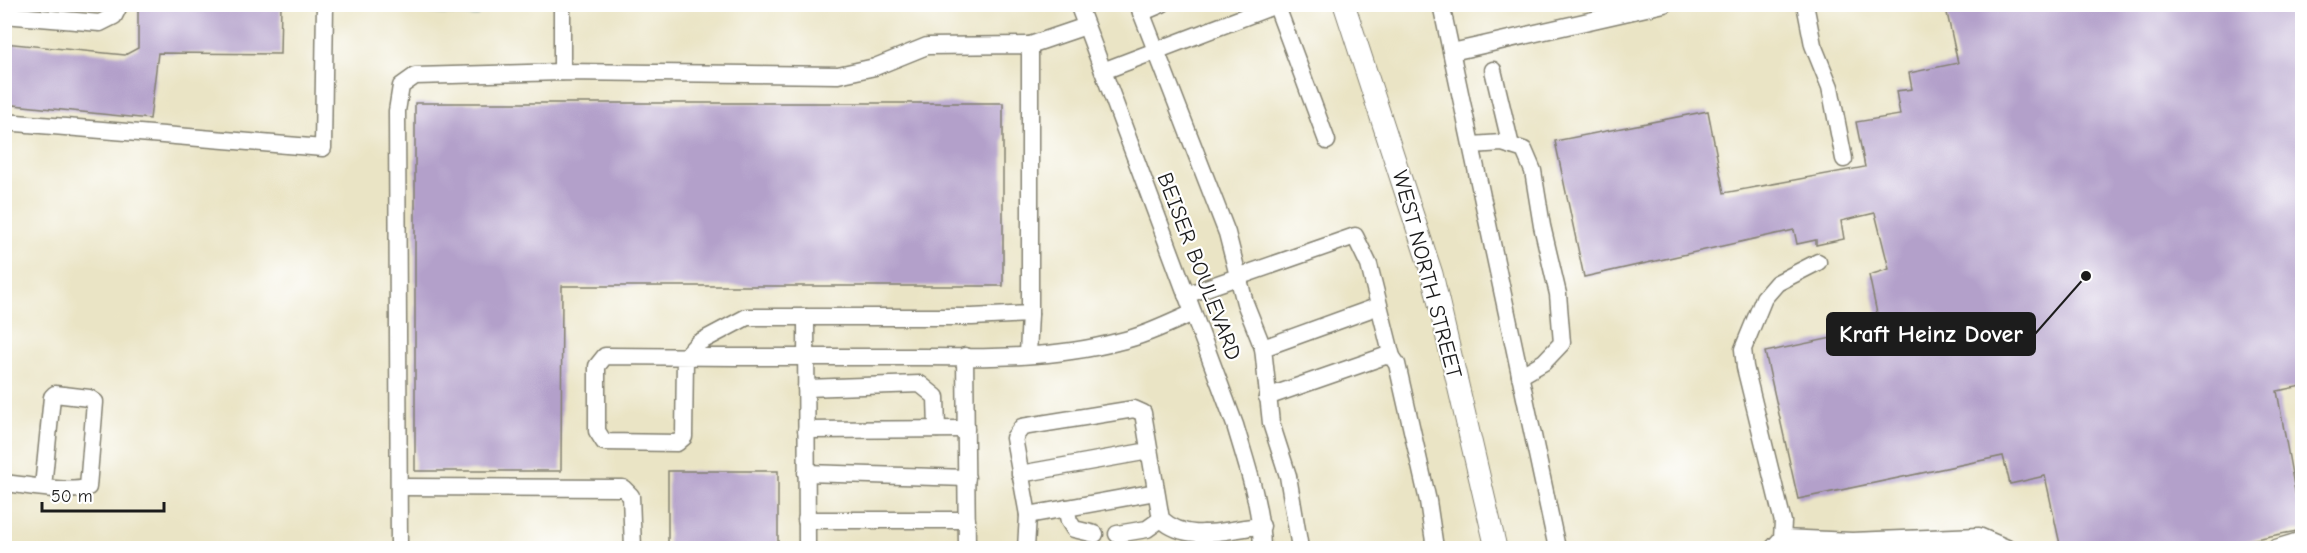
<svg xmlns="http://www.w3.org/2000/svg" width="2307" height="553" viewBox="0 0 2307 553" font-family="'Comic Neue',sans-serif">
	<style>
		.water { fill: #4db5cc; stroke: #346874; stroke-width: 1.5 }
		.building { fill: #b3a0ca }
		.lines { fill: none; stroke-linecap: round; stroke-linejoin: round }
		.minor-casing { stroke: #838070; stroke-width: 19 }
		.major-casing { stroke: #838070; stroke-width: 23 }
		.minor { stroke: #fff; stroke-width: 16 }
		.major { stroke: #fff; stroke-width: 21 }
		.labels { text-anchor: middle; stroke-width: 4.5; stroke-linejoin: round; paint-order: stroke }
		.street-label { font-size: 22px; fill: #1c1c1c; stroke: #fff }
		.leader { fill: none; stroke: #1c1c1c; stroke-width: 2 }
		.callout-dot { fill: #1c1c1c; stroke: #fff; stroke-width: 2 }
		.callout { fill: #1c1c1c; stroke: #1c1c1c; stroke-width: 2 }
		.callout-label { font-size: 24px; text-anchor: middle; font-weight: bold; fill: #fff }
	</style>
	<rect width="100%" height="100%" fill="#fff"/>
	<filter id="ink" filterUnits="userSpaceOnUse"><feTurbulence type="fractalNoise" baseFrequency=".0167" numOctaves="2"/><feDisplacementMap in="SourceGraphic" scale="12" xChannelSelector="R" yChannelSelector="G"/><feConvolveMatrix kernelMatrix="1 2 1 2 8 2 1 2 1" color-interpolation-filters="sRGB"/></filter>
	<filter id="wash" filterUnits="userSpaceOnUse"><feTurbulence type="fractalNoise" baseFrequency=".008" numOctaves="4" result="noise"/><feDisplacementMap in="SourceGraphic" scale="24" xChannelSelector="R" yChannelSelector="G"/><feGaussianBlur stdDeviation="1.35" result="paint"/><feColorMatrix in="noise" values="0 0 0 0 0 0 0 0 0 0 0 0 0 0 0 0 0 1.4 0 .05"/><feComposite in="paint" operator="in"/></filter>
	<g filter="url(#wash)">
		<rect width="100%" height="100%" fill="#eae4c5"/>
		<path class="water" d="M425,5h56l-3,11 -47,-3z"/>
		<g id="blocks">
			<g class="building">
				<path d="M138,4h143l-1,50 -122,-1 -8,66 -146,-15v-61l121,12 13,-7z"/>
				<path d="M1945,4h357v382l-25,5 25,139 -98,19h-143l-16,-73 -35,8 -7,-28 -205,43 -33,-147 115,-24 -11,-53 20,-6 -14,-56 -34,8 3,18 -28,6v-5l-19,4 -3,-14 -210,47 -29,-136 153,-30 16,82 141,-26 -9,-45 44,-7 -4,-24 16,-2 -3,-16 49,-10z"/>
				<path d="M415,103h588v183h-441l-1,185h-146z"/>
				<rect x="668" y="471" width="110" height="78"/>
			</g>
		</g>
	</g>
	<g filter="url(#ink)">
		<use href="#blocks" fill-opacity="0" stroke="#838070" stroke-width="1.5"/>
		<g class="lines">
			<defs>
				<g id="minor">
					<path d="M562,4v68"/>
					<path d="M1078,4l157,421c12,41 26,80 27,123"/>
					<path d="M1138,4l89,229 18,70 18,45 8,75 17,53 12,72"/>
					<path d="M1276,4l51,137"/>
					<path d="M1441,4l116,544"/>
					<path d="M1805,4l8,41 17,42 14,72"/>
					<path d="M1141,13l21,-9"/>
					<path d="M4,15l96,8 14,-7 6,-12"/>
					<path d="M1030,45l56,-19"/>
					<path d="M1452,52l212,-48"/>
					<path d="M1493,70l18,76"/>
					<path d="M1103,71l173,-66"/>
					<path d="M4,122l319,26 2,-144"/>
					<path d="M1472,145l30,-2 22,7 9,21 9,55 16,68 4,49 -18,19 -24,14"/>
					<path d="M1186,295l169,-59 14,29 23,92"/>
					<path d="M806,317l1,231"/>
					<path d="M1263,348l116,-42"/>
					<path d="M1028,354l2,-40"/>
					<path d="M965,356l2,192"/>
					<path d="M806,388l114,-4 16,13 1,32"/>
					<path d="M1267,397l118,-41 7,1 5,7 31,137 7,47"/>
					<path d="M806,430l160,-1"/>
					<path d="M806,473l161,5"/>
					<path d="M1020,474l129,-23"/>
					<path d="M4,483c23,2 64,11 84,4l7,-85 -6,-4 -34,-4 -3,3 -9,90"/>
					<path d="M399,487l224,1 8,8 2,52"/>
					<path d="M1066,508l3,13 5,8 21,5"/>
					<path d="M1028,515l128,-23"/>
					<path d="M806,520h161"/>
					<path d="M1117,534l30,-5 14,-10"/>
					<path d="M1782,538l70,3 127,-5 28,12"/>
					<path d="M399,548l-2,-437 4,-25 14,-10 147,-4 276,3 37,-8 52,-21 103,-1v269l-58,3h-225l-49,26 -13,14 -1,80 -7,6 -73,-1 -7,-11v-65l8,-10c88,1 175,1 263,1 82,-1 169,6 249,-15 27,-6 51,-18 76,-29"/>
					<path d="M1026,548l2,-33 -14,-77 8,-11 112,-18 9,4 18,106c29,26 66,9 101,7"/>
					<path d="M1204,548v-15"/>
					<path d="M1773,548l9,-10 1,-16 -38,-155 -2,-18 21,-51 13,-15 41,-21"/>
					<path d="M2276,548l26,-8"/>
				</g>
				<path id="major" d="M1344,4l88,270 64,274"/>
			</defs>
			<use href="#minor" class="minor-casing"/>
			<use href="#major" class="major-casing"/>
			<use href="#minor" class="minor"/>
			<use href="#major" class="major"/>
		</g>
	</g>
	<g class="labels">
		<g class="street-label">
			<text transform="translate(1200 266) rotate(69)" y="8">BEISER BOULEVARD</text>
			<text transform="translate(1428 274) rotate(75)" y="8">WEST NORTH STREET</text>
		</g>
	</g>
	<path class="leader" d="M2086 276L2035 334"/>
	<circle class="callout-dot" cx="2086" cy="276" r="6"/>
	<rect class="callout" x="1827" y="313" width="208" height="42" rx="6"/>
	<g class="callout-label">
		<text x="1931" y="342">Kraft Heinz Dover</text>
	</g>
	<rect width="2307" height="553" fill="none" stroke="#fff" stroke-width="24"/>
	<path d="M42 502v9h122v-9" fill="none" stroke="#1c1c1c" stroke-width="3"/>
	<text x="51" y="502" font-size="18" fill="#1c1c1c" stroke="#ffffff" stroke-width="4.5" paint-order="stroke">50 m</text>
</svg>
